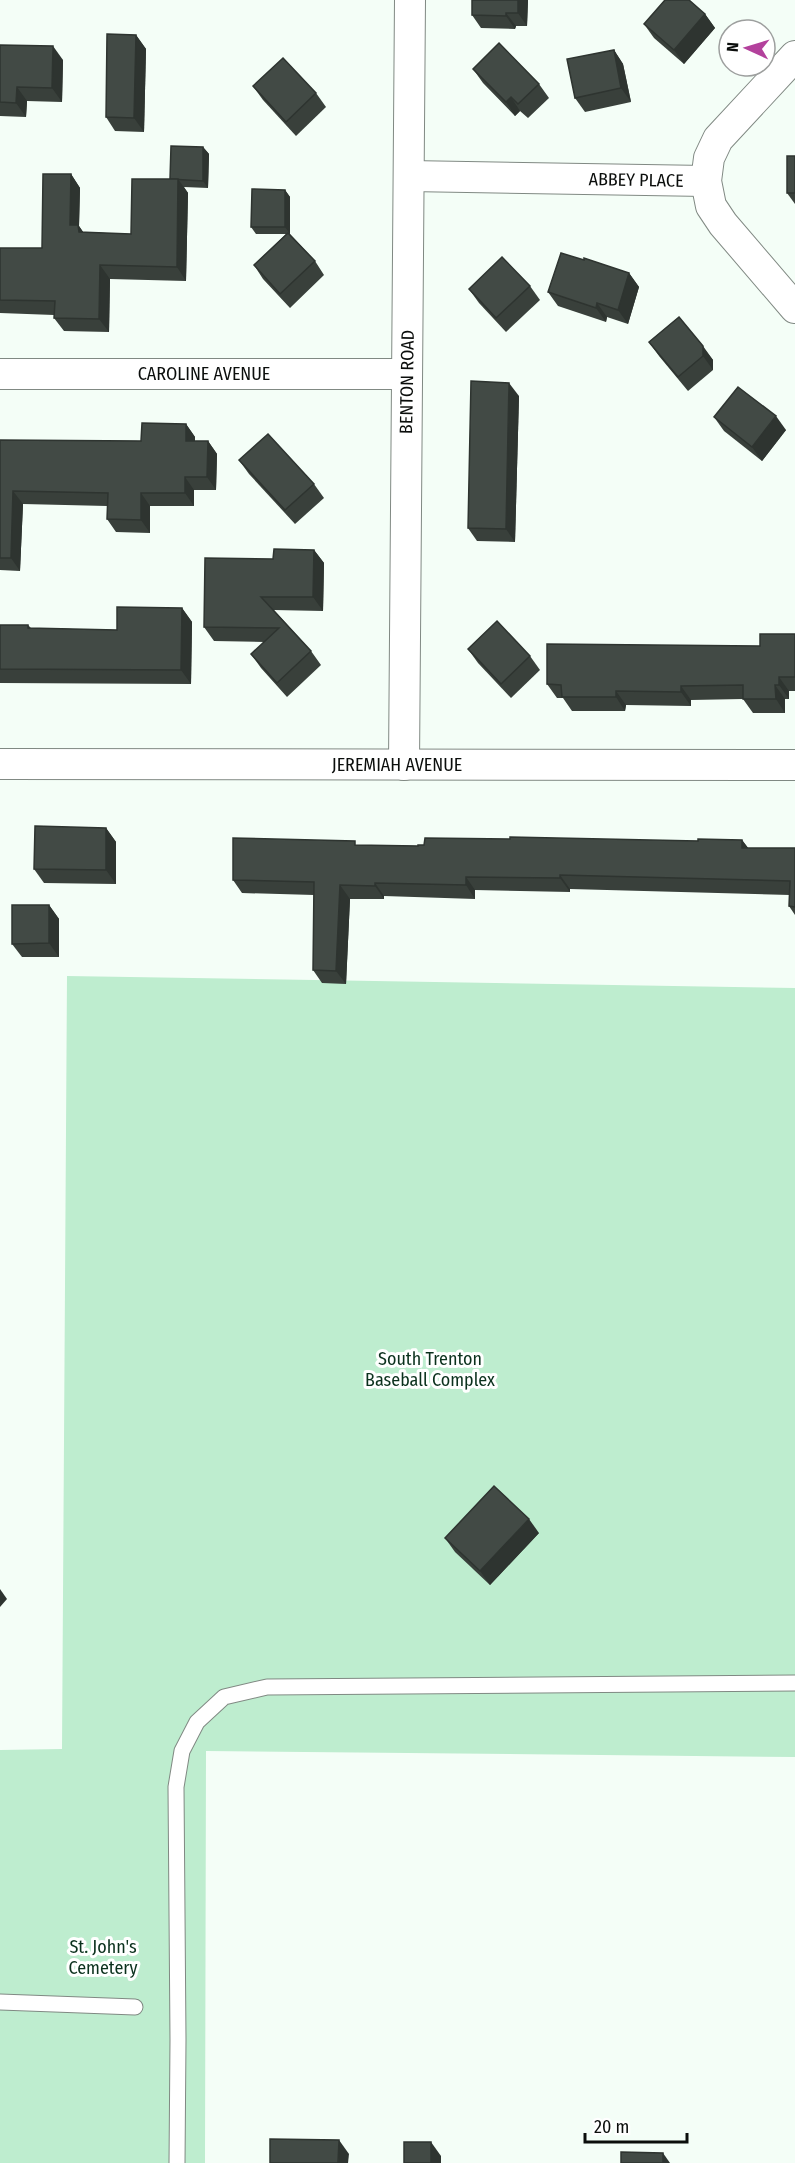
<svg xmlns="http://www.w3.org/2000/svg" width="795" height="2163" viewBox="0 0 795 2163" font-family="'Fira Sans Condensed',sans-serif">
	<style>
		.green { fill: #beedcf }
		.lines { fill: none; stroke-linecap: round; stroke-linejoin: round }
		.service-casing { stroke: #808983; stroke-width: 17 }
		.minor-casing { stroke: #808983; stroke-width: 32 }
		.service { stroke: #fff; stroke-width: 15 }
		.minor { stroke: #fff; stroke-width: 30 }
		.wall { fill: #39403b }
		.shaded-wall { fill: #2e3430 }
		.building { fill: #424a45; stroke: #2e3430; stroke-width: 1.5 }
		.labels { text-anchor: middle; stroke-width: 6; stroke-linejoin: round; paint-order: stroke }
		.street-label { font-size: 18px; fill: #0b0e0c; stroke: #fff }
		.park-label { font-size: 18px; fill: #0b311d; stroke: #fff }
	</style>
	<rect width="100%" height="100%" fill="#f4fef7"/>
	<path class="green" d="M67,976l728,12v769l-589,-6 -1,412h-205v-413l62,-1z"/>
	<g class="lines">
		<defs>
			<g id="service">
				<path d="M0,2002l135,5"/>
				<path d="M177,2163l1,-123 -2,-253 6,-36 15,-29 27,-25 43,-10 528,-4"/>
			</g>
			<g id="minor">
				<path d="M795,56l-77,83 -9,19 -3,23 5,25 12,18 72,84"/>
				<path d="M409,176l297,5"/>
				<path d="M0,374h407"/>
				<path d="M0,764l795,1"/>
				<path d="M404,765l6,-765"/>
			</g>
		</defs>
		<use href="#service" class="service-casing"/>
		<use href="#minor" class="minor-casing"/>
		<use href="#service" class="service"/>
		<use href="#minor" class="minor"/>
	</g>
	<g class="wall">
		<path d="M472,0h56l-1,26h-11l-1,3 -34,-1 -9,-13z"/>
		<path d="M705,14l10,14 -31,36 -30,-26 -10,-14z"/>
		<path d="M136,35l10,14 -2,83 -29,-1 -9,-14z"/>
		<path d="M0,45l63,15 -1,42 -35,-1 -1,16 -26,-1z"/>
		<path d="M614,50l9,14 8,38 -46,10 -10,-14z"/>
		<path d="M473,69l66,15 10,14 -21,20 -8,-7 -5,5 -32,-33z"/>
		<path d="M253,86l63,7 10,14 -30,29 -33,-36z"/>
		<path d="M203,147l6,7 -1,34 -24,-1 4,6 -2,88 -76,-2 -1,53 -45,-1 -10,-13v-3l-54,-2v-65h42l29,-74 9,14 -1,38 4,6 48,2 39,-55z"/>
		<path d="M795,156v48l-8,-11z"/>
		<path d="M285,190l5,7v37l25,27 9,14 -34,33 -27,-29 -9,-14 32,-31h-30l-5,-7z"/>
		<path d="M584,260l45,13 10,14 -11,37 -21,-7 -1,5 -48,-16 -10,-14z"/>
		<path d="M530,286l10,14 -34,32 -27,-29 -10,-14z"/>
		<path d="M679,317l34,43v10l-25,21 -29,-35 -10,-14z"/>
		<path d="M519,396l-4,146 -38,-1 -9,-13z"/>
		<path d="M714,417l72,13 -24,31 -38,-30z"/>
		<path d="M186,424l9,13v4h13l9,13 -1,36h-22v16h-44v27l-34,-1 -9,-13v-13l-84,-2 -3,67 -20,-1v-130l141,1z"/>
		<path d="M239,460l75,24 10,14 -29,26 -46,-50z"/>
		<path d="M314,550l10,13 -1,48 -49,-1 37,41 10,14 -34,32 -26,-29 -10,-14 14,-12 -51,-1 -10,-14z"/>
		<path d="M182,608l10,14 -1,62 -191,-1v-58h28l3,3 86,2z"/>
		<path d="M795,634v57h-6v8h-4v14h-32l-10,-14 -52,1v6l-65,-1 -1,6h-53l-9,-13h-6l-10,-14 213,-38z"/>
		<path d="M468,649l62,7 10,14 -29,28 -33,-35z"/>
		<path d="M106,828l10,14v42l-72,-1 -10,-14z"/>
		<path d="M742,840l6,8h47v67l-6,-9 1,-11 -220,-6v3l-95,-2v9l-91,-3v3h-34l-4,85 -24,-1 -9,-13 1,-75 -72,-2 -9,-13 125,-35 60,1z"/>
		<path d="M49,905l10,14v38h-37l-10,-13z"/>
		<path d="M539,1533l-49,52 -35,-33 -10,-14z"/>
	</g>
	<g class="shaded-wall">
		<path d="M518,0h10l-1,26 -9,-13z"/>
		<path d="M506,13l10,13 -1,3 -9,-13z"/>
		<path d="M705,14l10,14 -31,36 -10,-14z"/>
		<path d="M136,35l10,14 -2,83 -10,-14z"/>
		<path d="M53,46l10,14 -1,42 -10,-14z"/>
		<path d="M614,50l9,14 8,38 -10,-14z"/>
		<path d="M17,87l10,14 -1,16 -10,-14z"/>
		<path d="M511,97l9,14 -5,5 -9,-14z"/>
		<path d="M203,147l6,7 -1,34 -5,-7z"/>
		<path d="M71,174l9,14 -1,38 9,13 -18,-14z"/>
		<path d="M178,179l10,14 -2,88 -9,-14z"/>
		<path d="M285,190l5,7v37l-5,-7z"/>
		<path d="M100,265l10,14 -1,53 -10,-13z"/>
		<path d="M629,273l10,14 -11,37 -10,-14z"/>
		<path d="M597,303l10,14 -1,5 -10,-14z"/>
		<path d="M703,346l10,14v10l-10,-14z"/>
		<path d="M509,383l10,13 -4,146 -9,-13z"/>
		<path d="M776,416l10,14 -24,31 -10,-14z"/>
		<path d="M186,424l9,13v17l-9,-13z"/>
		<path d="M208,441l9,13 -1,36 -9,-13z"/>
		<path d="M185,477l9,13v16l-9,-13z"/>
		<path d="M13,491l10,13 -3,67 -9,-13z"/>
		<path d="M141,493l9,13v27l-9,-13z"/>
		<path d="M314,550l10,13 -1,48 -10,-14z"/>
		<path d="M182,608l10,14 -1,62 -10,-14z"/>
		<path d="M779,677l10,14v8l-10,-14z"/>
		<path d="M775,685l10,14v14l-9,-14z"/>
		<path d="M681,686l10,14v6l-10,-14z"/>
		<path d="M616,691l10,14 -1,6 -9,-14z"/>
		<path d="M106,828l10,14v42l-10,-14z"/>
		<path d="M742,840l10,13 -10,-5z"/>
		<path d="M560,875l10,14v3l-10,-14z"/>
		<path d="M466,877l9,13v9l-9,-14z"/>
		<path d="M375,883l9,13v3l-9,-13z"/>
		<path d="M340,885l10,14 -4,85 -10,-13z"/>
		<path d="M49,905l10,14v38l-10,-14z"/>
		<path d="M529,1519l10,14 -49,52 -10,-14z"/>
		<path d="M0,1589l7,10 -7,8z"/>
		<path d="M339,2140l10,14 -1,9h-10z"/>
		<path d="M431,2142l10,14v7h-10z"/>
		<path d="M663,2153l7,10h-7z"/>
	</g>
	<g class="building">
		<path d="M472,0h46v13h-12v3l-34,-1z"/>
		<path d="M665,0h24l16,14 -31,36 -30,-26z"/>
		<path d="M107,34l29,1 -2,83 -28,-1z"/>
		<path d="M499,43l40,41 -21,20 -7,-7 -5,5 -33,-33z"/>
		<path d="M0,45l53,1 -1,42 -35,-1 -1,16 -16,-1z"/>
		<path d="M614,50l7,38 -46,10 -8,-39z"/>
		<path d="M283,58l33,35 -30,29 -33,-36z"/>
		<path d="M171,146l32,1v34l-33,-2z"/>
		<rect x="787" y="156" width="8" height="37"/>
		<path d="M43,174h28l-1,51h8l1,7 52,2 1,-55h46l-1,88 -77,-2 -1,54 -45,-1 1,-17 -55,-1v-52h42z"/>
		<path d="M252,189l33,1v37h-34z"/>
		<path d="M288,233l27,28 -35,33 -26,-29z"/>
		<path d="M561,253l23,7v-2l45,15 -11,37 -21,-7 -1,5 -48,-16z"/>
		<path d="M502,257l28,29 -34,32 -27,-29z"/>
		<path d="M679,317l24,29v10l-25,21 -29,-35z"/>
		<path d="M471,381l38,2 -3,146 -38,-1z"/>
		<path d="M738,387l38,29 -24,31 -38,-30z"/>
		<path d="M142,423l44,1v17h22l-1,36h-22v16h-44v27l-34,-1 1,-26 -95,-2 -2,67h-11v-118l141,1z"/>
		<path d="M268,434l46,50 -29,26 -46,-50z"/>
		<path d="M274,549l40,1 -1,47h-52l50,54 -34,32 -26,-29 28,-26 -75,-1 1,-69 68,1z"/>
		<path d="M117,607l65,1 -1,62 -181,-1v-44h28v3l89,2z"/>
		<path d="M497,621l33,35 -29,28 -33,-35z"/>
		<path d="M760,634h35v43h-16v8h-4l1,14h-33v-14l-62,1v6l-65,-1v6h-54l-1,-12 -14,-1v-40l213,2z"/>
		<path d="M35,826l71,2v42l-72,-1z"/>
		<path d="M510,837l188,4v-2l44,1v8h53v59l-6,-1 1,-25 -230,-6v3l-94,-1v8l-91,-2v3l-35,-1 -4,86 -23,-1 1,-88 -81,-2v-42l122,3v4l63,1v-1h6l1,-7 85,1z"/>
		<path d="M12,905h37v38l-37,1z"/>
		<path d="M494,1486l35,33 -49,52 -35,-33z"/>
		<path d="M270,2139l69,1 -1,23h-68z"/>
		<rect x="404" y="2142" width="27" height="21"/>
		<path d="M621,2152l42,1v10h-42z"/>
	</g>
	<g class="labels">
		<g class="street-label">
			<text transform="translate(636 180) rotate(1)" y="6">ABBEY PLACE</text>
			<text x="204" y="380">CAROLINE AVENUE</text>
			<text transform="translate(407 382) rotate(-89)" y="6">BENTON ROAD</text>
			<text x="397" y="771">JEREMIAH AVENUE</text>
		</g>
		<g class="park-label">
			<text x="430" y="1365">South Trenton<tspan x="430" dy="21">Baseball Complex</tspan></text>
			<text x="103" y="1953">St. John's<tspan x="103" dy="21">Cemetery</tspan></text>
		</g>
	</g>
	<g transform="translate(747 48) rotate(274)"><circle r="28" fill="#ffffff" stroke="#9d9f9e" stroke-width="1.5"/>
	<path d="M0-4.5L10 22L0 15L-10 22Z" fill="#b3419c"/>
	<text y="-9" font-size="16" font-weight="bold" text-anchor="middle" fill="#0b0e0c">N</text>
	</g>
	<path d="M585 2133v9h102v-9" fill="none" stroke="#0b0e0c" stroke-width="3"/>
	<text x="594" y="2133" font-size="18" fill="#0b0e0c" stroke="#ffffff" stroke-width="4.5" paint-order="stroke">20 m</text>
</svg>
